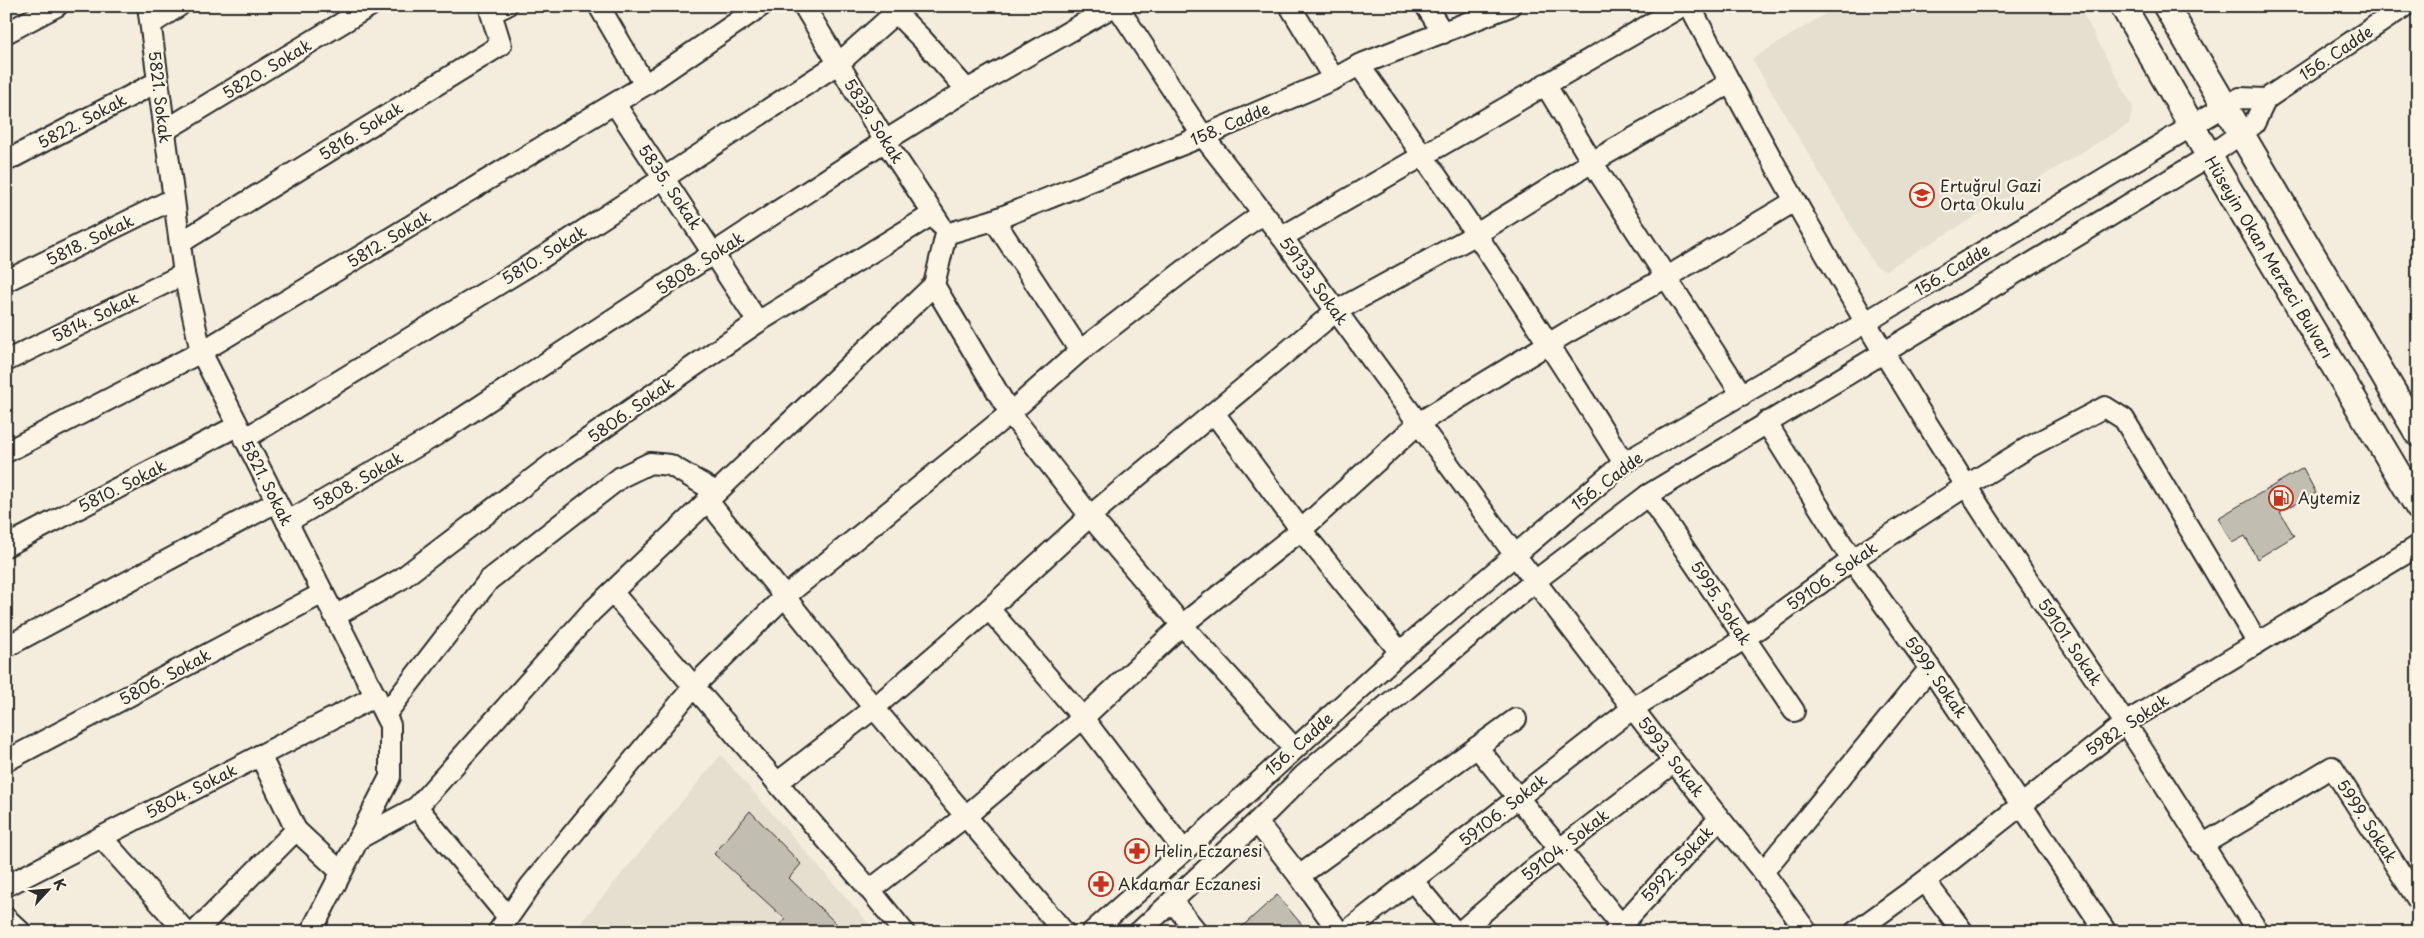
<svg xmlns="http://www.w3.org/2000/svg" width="2424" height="938" viewBox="0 0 2424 938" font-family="'Playpen Sans',sans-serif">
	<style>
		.built { fill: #e5dfd0 }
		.building { fill: #c2bdb1; stroke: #2b2b2b }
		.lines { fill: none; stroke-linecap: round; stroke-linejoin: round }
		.minor-casing { stroke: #2b2b2b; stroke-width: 24 }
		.major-casing { stroke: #2b2b2b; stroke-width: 29 }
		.minor { stroke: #fcf5e5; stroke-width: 20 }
		.major { stroke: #fcf5e5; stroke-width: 25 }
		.labels { text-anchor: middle; stroke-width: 4.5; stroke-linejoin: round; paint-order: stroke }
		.street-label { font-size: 16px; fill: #2b2b2b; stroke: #fcf5e5 }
		.poi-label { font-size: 16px; fill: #2b2b2b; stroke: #fcf5e5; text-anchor: start }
	</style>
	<rect width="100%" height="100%" fill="#f4edde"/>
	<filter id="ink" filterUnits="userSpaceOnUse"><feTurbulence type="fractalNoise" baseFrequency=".02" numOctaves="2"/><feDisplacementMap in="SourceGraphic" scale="10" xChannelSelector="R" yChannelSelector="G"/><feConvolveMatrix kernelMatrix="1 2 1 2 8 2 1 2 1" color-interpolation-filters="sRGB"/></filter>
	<g filter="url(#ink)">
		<g class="built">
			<path d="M1838,6h241l54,101 -4,17 -243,146 -11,-4 -123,-207z"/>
			<path d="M721,755l155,177h-303z"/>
		</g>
		<g class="building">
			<path d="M2303,468l13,25 -36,19 14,24 -37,23 -12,-23 -13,7 -14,-25z"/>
			<path d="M750,811l51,53 -12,14 56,54h-72l12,-13 -71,-65z"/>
			<path d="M1277,895l31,37h-72z"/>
		</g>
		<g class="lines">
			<defs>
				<g id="minor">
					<path d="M148,6l36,268 17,78 189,373v52l-79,155"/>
					<path d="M599,6l46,79"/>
					<path d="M804,6l81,135 55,83"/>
					<path d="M889,6l33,33 45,51"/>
					<path d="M1117,6l86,130 79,101 233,318 159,207 89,110 44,60"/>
					<path d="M1290,6l44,73"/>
					<path d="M1426,6l17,27"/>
					<path d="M1690,6c84,164 177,323 275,478 50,80 106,157 158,236 46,70 90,141 135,212"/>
					<path d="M151,24l28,-18"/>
					<path d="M6,33l51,-27"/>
					<path d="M1359,65c93,130 181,263 265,398"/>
					<path d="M1545,84l47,78 150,233"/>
					<path d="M2266,99l139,-93"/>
					<path d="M615,104l143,218"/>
					<path d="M164,131l206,-125"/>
					<path d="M6,161l151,-79"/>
					<path d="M994,220l86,131"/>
					<path d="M946,234l48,-14 209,-84 131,-57 25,-14 151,-59"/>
					<path d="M1282,237l400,-231"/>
					<path d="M180,243l321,-198 -10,-32 15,-7"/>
					<path d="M6,281l167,-82"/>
					<path d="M934,285l76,128 80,103 92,109 112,123"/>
					<path d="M6,361l178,-87"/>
					<path d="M1214,413l87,117 99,122"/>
					<path d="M1766,422l86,138 78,108 176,264"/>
					<path d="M244,439l299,-182 296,-194 64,-57"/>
					<path d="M6,452l195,-100 444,-267 116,-79"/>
					<path d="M1648,495l146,216"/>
					<path d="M707,500l167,208 190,224"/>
					<path d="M287,522l149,-87 449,-294 82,-51 147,-84"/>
					<path d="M6,546l231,-120"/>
					<path d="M612,592l258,298 34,42"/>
					<path d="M989,609l94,109 101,133"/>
					<path d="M335,616l66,-37 155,-118 202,-139 175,-108"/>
					<path d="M6,647l270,-145"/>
					<path d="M385,715l104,-135 132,-103 29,-14 20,2 46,27"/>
					<path d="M1477,747l144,178"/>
					<path d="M260,755l36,75"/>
					<path d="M6,761l317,-168"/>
					<path d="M777,783l97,-75 115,-99 101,-93 246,-205 139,-76 117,-73 138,-79"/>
					<path d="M417,807l91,110"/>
					<path d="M1257,822l42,54 40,56"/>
					<path d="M101,837l85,95"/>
					<path d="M358,839l59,-32 174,-195 343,-327 12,-51"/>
					<path d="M2202,845l130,-78 86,133"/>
					<path d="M1763,872l167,-204"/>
					<path d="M1299,876l217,-157"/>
					<path d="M1412,880l43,52"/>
					<path d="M1925,881l38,51"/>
					<path d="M6,886l370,-190"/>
					<path d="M870,890l97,-75 116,-97 99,-93 119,-95 119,-108 148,-90 99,-55 128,-76"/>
					<path d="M1172,901l25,31"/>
					<path d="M6,918l15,14"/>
					<path d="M195,932l101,-102 45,42"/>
					<path d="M498,932l33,-47 163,-199 89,-88 227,-185 70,-62 119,-92 63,-45"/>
					<path d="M1092,932l92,-81 216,-199 224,-189 242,-141 359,-216 15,-8 26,1"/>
					<path d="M1139,932l118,-110 47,-47 231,-194 113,-86 561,-339 45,-32 12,-25"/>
					<path d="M1346,932l287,-224 111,-69 108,-79 114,-74 63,-39 76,-40 19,12 133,223"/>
					<path d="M1460,932l71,-61 143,-109"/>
					<path d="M1615,932l104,-113"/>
					<path d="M1855,932l70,-51 200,-158 293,-177"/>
				</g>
				<g id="major">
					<path d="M2123,6l86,150 209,351"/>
					<path d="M2166,6l252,428"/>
				</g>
			</defs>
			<use href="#minor" class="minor-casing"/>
			<use href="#major" class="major-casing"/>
			<use href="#minor" class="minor"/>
			<use href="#major" class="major"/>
		</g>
	</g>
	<defs>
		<symbol id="school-ring" viewBox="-11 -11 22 22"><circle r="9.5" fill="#fcf5e5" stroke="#c8321e" stroke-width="1.5"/><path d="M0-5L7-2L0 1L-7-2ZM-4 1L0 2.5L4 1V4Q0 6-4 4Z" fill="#c8321e"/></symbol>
		<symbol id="fuel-ring" viewBox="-11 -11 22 22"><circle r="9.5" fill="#fcf5e5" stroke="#c8321e" stroke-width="1.5"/><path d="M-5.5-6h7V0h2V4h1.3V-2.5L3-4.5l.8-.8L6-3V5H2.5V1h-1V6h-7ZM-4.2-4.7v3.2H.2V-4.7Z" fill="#c8321e"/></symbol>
		<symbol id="pharmacy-ring" viewBox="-11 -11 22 22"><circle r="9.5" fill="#fcf5e5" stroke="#c8321e" stroke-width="1.5"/><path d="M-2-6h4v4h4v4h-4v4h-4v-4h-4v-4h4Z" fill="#c8321e"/></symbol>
	</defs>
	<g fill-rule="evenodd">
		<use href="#school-ring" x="1908" y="181" width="28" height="28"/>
		<use href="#fuel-ring" x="2267" y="484" width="28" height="28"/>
		<use href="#pharmacy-ring" x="1123" y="837" width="28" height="28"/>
		<use href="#pharmacy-ring" x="1087" y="870" width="28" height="28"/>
	</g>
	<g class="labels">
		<g class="street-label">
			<text transform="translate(2336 53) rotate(-34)" y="6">156. Cadde</text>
			<text transform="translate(267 69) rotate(-31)" y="6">5820. Sokak</text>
			<text transform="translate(160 97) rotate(83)" y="6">5821. Sokak</text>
			<text transform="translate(82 121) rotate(-28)" y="6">5822. Sokak</text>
			<text transform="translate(874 121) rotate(58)" y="6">5839. Sokak</text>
			<text transform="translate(1230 124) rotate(-23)" y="6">158. Cadde</text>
			<text transform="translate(361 131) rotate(-32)" y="6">5816. Sokak</text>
			<text transform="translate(670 187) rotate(56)" y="6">5835. Sokak</text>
			<text transform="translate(389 239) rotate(-31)" y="6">5812. Sokak</text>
			<text transform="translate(90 240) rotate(-26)" y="6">5818. Sokak</text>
			<text transform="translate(544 255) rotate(-32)" y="6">5810. Sokak</text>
			<text transform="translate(2269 257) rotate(59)" y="6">Hüseyin Okan Merzeci Bulvarı</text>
			<text transform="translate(700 263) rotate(-33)" y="6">5808. Sokak</text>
			<text transform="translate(1952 270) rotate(-31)" y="6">156. Cadde</text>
			<text transform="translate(1314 281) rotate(54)" y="6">59133. Sokak</text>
			<text transform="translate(95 317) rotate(-26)" y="6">5814. Sokak</text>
			<text transform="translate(631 410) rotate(-35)" y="6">5806. Sokak</text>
			<text transform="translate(358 481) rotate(-30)" y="6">5808. Sokak</text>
			<text transform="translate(1607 481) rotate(-37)" y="6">156. Cadde</text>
			<text transform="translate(267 483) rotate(63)" y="6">5821. Sokak</text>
			<text transform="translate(122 486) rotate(-27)" y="6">5810. Sokak</text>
			<text transform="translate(1832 576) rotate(-35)" y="6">59106. Sokak</text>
			<text transform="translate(1721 603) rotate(57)" y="6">5995. Sokak</text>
			<text transform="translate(2070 642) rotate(56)" y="6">59101. Sokak</text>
			<text transform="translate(165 677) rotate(-28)" y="6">5806. Sokak</text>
			<text transform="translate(1936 677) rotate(55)" y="6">5999. Sokak</text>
			<text transform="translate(2127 725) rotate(-34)" y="6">5982. Sokak</text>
			<text transform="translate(1299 744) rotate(-42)" y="6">156. Cadde</text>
			<text transform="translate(1671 757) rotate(52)" y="6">5993. Sokak</text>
			<text transform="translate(191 791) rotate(-27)" y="6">5804. Sokak</text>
			<text transform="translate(1503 810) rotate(-38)" y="6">59106. Sokak</text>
			<text transform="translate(2367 821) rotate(57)" y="6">5999. Sokak</text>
			<text transform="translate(1565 845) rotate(-38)" y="6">59104. Sokak</text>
			<text transform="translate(1677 864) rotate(-47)" y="6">5992. Sokak</text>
		</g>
		<g class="poi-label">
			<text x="1940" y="192">Ertuğrul Gazi<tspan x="1940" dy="18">Orta Okulu</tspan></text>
			<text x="2298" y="504">Aytemiz</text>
			<text x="1154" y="857">Helin Eczanesi</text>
			<text x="1118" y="890">Akdamar Eczanesi</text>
		</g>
	</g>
	<rect width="2424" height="938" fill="none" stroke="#fcf5e5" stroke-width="25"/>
	<rect x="12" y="12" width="2399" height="913" fill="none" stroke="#2b2b2b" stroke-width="2" filter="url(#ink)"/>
	<g transform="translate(48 890) rotate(64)" stroke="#fcf5e5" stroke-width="4" paint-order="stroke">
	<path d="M0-4L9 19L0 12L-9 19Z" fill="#2b2b2b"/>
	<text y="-8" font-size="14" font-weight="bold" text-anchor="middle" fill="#2b2b2b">K</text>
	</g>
</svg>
